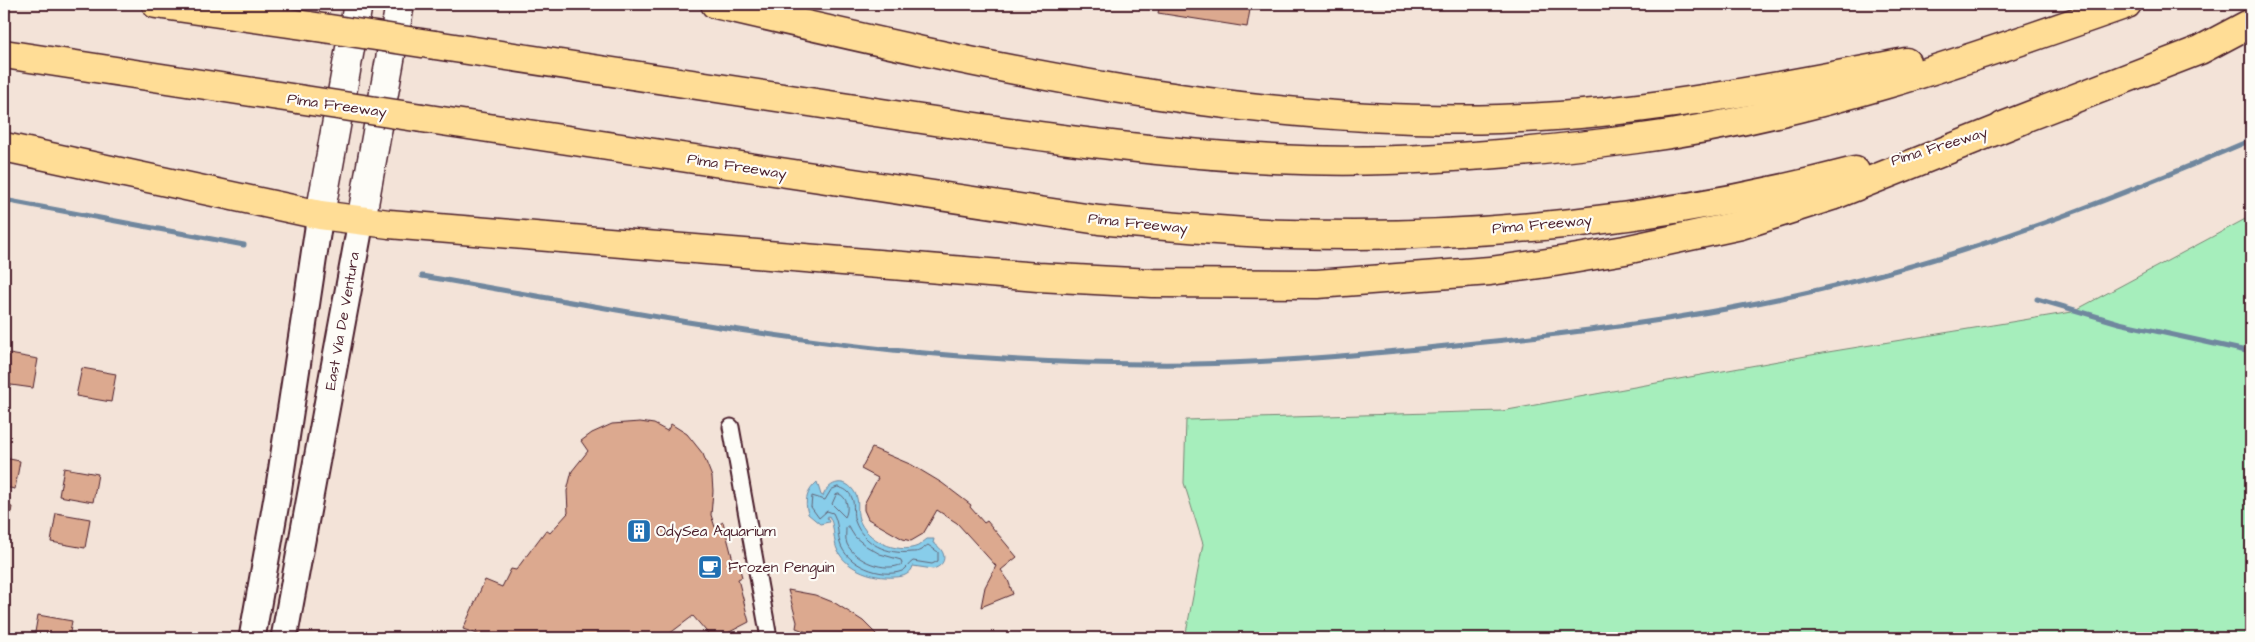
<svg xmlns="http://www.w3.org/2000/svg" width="2255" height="642" viewBox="0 0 2255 642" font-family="'Architects Daughter',sans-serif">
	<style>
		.green { fill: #a6eebc; stroke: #788674 }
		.water { fill: #88cdea; stroke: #6f879e }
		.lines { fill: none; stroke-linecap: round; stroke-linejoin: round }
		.shore { stroke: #636577; stroke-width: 1 }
		.stream { stroke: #6f879e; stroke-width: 5 }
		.building { fill: #dca98f; stroke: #4a1f2b }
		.pedestrian-casing { stroke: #4a1f2b; stroke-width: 19 }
		.tertiary-casing { stroke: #4a1f2b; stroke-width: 29 }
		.secondary-casing { stroke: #4a1f2b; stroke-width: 31 }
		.motorway-casing { stroke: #4a1f2b; stroke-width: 31 }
		.pedestrian { stroke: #fdfcf7; stroke-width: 15 }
		.tertiary { stroke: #fdfcf7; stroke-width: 25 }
		.secondary { stroke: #fdfcf7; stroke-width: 28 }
		.motorway { stroke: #ffdd96; stroke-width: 28 }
		.motorway-bridge-casing { stroke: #4a1f2b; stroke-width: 31; stroke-linecap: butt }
		.motorway-bridge { stroke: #ffdd96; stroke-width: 28 }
		.labels { text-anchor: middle; stroke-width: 4.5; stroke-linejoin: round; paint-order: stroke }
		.street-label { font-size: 15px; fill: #4a1f2b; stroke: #fdfcf7 }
		.poi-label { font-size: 15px; fill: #4a1f2b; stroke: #fdfcf7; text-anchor: start }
	</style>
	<rect width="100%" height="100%" fill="#f3e3d8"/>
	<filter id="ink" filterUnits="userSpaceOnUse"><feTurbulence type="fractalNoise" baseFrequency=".02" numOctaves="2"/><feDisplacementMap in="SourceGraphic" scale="10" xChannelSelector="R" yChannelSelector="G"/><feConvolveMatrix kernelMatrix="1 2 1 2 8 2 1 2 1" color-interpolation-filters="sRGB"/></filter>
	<g filter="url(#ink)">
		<path class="green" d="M2251,216v422h-1066l18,-94 -19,-61 2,-63 316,-9 326,-59 244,-40z"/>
		<path class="water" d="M817,482l4,13 2,1c6,-15 23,-19 32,-3 5,9 1,17 4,26 7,21 38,36 59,27 3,-2 6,-5 9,-7h7l-1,4c13,7 16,21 0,26l-20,-3c-2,8 -10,11 -18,11 -22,2 -56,-9 -60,-35 -2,-10 -1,-17 -6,-26l-2,1 2,5 -9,2 -12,-10c-4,-14 -1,-23 9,-32z"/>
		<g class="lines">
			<g class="shore">
				<path d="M838,487c7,2 11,4 14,11 3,7 0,16 3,23 8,23 33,34 56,31 3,0 8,0 11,-2 2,-2 4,-4 6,-5l10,7v9l-6,3 -19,-3c-5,3 -6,8 -11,10 -20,8 -56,-6 -62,-28 -3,-10 -1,-19 -7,-30l-6,-2 -8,7 -8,-11 1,-11 13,4 6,-10z"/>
				<path d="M839,494c9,3 10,16 6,23l-13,-13 4,-9z"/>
				<path d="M848,526l7,11 11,9 14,8 21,6 1,4c-17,9 -47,-3 -55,-20 -2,-5 -1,-11 -1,-16z"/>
			</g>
			<g class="stream">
				<path d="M4,200l240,45"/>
				<path d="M422,276c163,28 326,60 491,76 93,9 188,13 281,12 94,-2 187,-11 281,-21 130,-13 261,-31 388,-64 134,-34 262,-85 388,-139"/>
				<path d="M2037,299l82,24 132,29"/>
			</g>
		</g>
		<g class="building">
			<path d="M1160,4h91l-4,23 -89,-14z"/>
			<path d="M4,353l34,6 -5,29 -29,-4z"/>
			<path d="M82,368l34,6 -5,28 -35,-6z"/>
			<path d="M640,422l14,2 13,7 4,-7 16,10 16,20 9,23 1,14 -2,24 4,12 8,-5 10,38 4,-1 5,18 -4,2 11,43 -31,16h-6l-19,-22 -24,18 4,4h-184l-26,-9 22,-49 17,7 9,-18 5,1 30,-40 4,3 18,-20 -1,-22 5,-20 16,-20 -7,-10 11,-8 20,-9z"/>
			<path d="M872,448l40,17 30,18 29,22 -1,2 14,16 3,-2 30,36 -16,13 7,10 5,14 -32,13 4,-20 11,-21 -39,-43 -20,-13 -14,24 -12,7 -8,-2 -35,-20 -4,-9v-6l14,-26 -17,-9z"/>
			<path d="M4,458l16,3 -5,28 -11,-2z"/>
			<path d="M64,468l34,6 -5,28 -34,-6z"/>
			<path d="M4,505l8,2 -5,28 -3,-1z"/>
			<path d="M56,513l34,6 -5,29 -34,-6z"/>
			<path d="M788,590l27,5 20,8 28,18 17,17h-57l-27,-10 1,-6z"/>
			<path d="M38,615l34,6 -3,17h-35z"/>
		</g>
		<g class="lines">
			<defs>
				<path id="pedestrian" d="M731,427l38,211"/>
				<g id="tertiary">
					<path d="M252,638l27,-152 41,-271"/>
					<path d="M284,638l77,-417"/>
				</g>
				<g id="secondary">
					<path d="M320,215l38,-211"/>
					<path d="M361,221l39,-217"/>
				</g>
				<g id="motorway">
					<path d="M156,4l154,22"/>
					<path d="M715,4c255,59 520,122 784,115 138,-4 272,-31 407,-57"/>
					<path d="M435,45c143,23 285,44 427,65 137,21 274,42 412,49 121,6 242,-4 362,-20 170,-22 330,-78 491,-135"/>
					<path d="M4,54l294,45"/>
					<path d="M422,118l677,102c63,6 127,12 191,14 189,6 382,-15 565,-63"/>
					<path d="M2003,126l197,-76 51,-27"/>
					<path d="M4,147l316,68 69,9 649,53 114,6 165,1 173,-13 64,-9 71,-12 116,-25 91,-29 190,-76"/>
				</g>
			</defs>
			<use href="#pedestrian" class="pedestrian-casing"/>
			<use href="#tertiary" class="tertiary-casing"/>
			<use href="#secondary" class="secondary-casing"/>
			<use href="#motorway" class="motorway-casing"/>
			<use href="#pedestrian" class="pedestrian"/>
			<use href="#tertiary" class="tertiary"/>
			<use href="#secondary" class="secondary"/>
			<use href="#motorway" class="motorway"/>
			<defs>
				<g id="motorway-bridge">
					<path d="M310,26l125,19"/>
					<path d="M298,99l124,19"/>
				</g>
			</defs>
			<use href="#motorway-bridge" class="motorway-bridge-casing"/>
			<use href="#motorway-bridge" class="motorway-bridge"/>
		</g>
	</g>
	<defs>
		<symbol id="building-square" viewBox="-11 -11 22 22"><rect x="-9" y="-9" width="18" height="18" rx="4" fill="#1f6fb2" stroke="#fdfcf7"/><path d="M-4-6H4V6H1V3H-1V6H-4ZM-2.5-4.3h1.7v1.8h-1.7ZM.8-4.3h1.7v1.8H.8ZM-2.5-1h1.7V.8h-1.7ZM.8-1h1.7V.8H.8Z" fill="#fff"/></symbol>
		<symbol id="cafe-square" viewBox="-11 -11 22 22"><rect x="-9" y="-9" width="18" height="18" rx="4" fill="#1f6fb2" stroke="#fdfcf7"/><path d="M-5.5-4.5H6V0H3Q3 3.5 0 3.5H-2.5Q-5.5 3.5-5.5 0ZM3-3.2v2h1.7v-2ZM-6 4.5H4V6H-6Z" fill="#fff"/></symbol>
	</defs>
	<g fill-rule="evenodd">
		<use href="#building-square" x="625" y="517" width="28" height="28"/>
		<use href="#cafe-square" x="696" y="553" width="28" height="28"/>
	</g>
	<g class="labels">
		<g class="street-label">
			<text transform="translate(337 105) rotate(8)" y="5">Pima Freeway</text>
			<text transform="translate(1939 146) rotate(-17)" y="5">Pima Freeway</text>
			<text transform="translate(737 166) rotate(9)" y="5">Pima Freeway</text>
			<text transform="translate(1138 223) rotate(6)" y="5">Pima Freeway</text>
			<text transform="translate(1542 224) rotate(-5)" y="5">Pima Freeway</text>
			<text transform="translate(342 321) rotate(-80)" y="5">East Via De Ventura</text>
		</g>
		<g class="poi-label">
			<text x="656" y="536">OdySea Aquarium</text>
			<text x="728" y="572">Frozen Penguin</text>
		</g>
	</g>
	<rect width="2255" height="642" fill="none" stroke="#fdfcf7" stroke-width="20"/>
	<rect x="10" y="10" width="2235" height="622" fill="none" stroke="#4a1f2b" stroke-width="2" filter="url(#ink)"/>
</svg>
